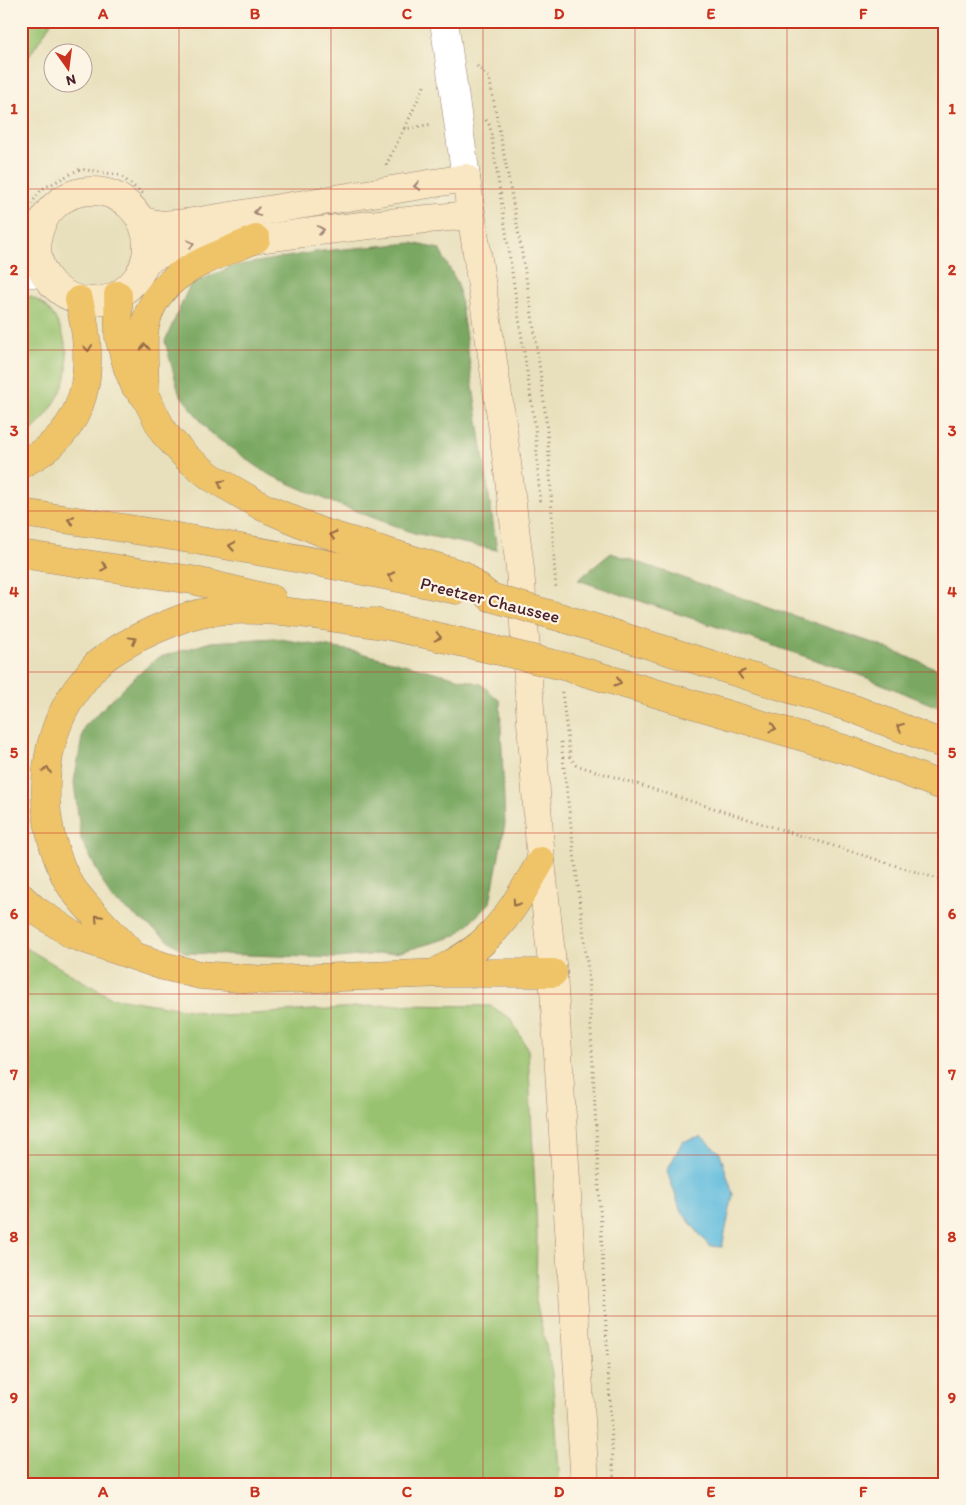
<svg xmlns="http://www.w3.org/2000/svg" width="966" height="1505" viewBox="0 0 966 1505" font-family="Itim,sans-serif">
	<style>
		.green { fill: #99c26f; stroke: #72704d }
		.forest { fill: #7aa862; stroke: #626446 }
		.water { fill: #60bcde; stroke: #556e84 }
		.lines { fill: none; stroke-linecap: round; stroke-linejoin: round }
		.minor-casing { stroke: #998074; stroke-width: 29 }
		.secondary-casing { stroke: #998074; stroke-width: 29 }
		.trunk-casing { stroke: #998074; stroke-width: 29 }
		.path { stroke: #998074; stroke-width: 3; stroke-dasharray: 1 4; stroke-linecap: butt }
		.minor { stroke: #fff; stroke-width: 28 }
		.secondary { stroke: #f9e7c3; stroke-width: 28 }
		.trunk { stroke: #efc469; stroke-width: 28 }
		.trunk-bridge-casing { stroke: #998074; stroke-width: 29; stroke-linecap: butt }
		.trunk-bridge { stroke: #efc469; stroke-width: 28 }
		.oneway { stroke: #a28377 }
		.oneway2 { stroke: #946947 }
		.grid { fill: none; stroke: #c8321e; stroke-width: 1; stroke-opacity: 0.55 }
		.labels { text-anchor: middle; stroke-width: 4.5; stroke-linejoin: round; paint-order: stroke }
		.street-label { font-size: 18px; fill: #4a1f2b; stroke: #fcf5e5 }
		.neatline { fill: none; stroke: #c8321e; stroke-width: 2 }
		.grid-label { font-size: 16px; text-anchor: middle; font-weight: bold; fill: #c8321e }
	</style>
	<rect width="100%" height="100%" fill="#fcf5e5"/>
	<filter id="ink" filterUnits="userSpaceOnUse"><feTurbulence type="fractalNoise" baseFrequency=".02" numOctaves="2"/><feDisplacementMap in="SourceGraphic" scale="10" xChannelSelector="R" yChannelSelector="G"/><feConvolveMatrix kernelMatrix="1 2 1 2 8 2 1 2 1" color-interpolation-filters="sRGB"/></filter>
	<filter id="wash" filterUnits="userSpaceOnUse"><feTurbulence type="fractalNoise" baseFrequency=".0096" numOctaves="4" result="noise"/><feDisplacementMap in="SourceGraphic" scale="20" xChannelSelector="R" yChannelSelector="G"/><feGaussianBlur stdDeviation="1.12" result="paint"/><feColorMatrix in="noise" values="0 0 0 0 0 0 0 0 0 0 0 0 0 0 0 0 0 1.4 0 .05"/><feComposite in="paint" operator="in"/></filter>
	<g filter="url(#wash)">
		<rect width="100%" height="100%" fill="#e8e0bc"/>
		<g class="green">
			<path d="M21,21h31l-31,48z"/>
			<path d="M21,294c36,6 51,51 45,83 -5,21 -26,51 -45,61z"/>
			<path d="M21,945l89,52 115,19 161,-11 105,1 20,13 17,31 9,183 -1,68 16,72 8,111h-539z"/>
		</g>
		<g class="forest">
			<path d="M412,243l27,6 19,35 39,266 -83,-17 -80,-30 -66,-29 -57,-40 -32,-41 -14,-52 25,-56 43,-19 89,-15z"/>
			<path d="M611,553l262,90 72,29v38l-85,-35 -282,-95z"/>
			<path d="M274,638l79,13 128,33 19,17 5,123 -15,79 -34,33 -56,16 -62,6 -152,-5 -75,-55 -30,-59 -7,-57 10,-55 38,-38 35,-31 54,-16z"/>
		</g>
		<path class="water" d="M701,1137l19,16 13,42 -11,52 -13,-1 -28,-35 -14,-40 15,-29z"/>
	</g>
	<g filter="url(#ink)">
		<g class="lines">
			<defs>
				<g id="minor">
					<path d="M444,21l22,157"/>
					<path d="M21,244l15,-8"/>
					<path d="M21,272l23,2"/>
				</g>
				<g id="secondary">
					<circle cx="92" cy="246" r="55"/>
					<path d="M142,221l19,4 26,-2 279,-45 37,252 17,139 21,292 12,112 32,511"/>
					<path d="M145,261c25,-13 52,-21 80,-23 12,-1 23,2 34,1 71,-10 141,-18 212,-24"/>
				</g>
				<g id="trunk">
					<path d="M118,295l1,42 9,32 7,17 10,10 19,37 23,25 24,19 52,30 58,25 142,43 27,22"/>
					<path d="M145,396c0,-20 -2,-41 -1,-61 5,-61 66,-76 112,-96"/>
					<path d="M21,464c70,-32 75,-98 58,-164"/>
					<path d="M21,513c147,20 291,47 436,77"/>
					<path d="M21,554l171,26 80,19"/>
					<path d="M566,619l288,90 91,36"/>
					<path d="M373,622l122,28"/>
					<path d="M571,668l283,84 91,35"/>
					<path d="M21,897l13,12 39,26 90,31 37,9 65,5 179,-7h109"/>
					<path d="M131,953c-17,-19 -56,-55 -66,-77 -29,-62 -27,-141 19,-196 4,-5 9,-12 14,-17 16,-13 34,-23 52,-31 18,-8 37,-17 57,-20 61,-8 123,6 184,14"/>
					<path d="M435,973c18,-11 38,-20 52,-35 23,-22 38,-50 54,-77"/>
				</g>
			</defs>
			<use href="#minor" class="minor-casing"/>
			<use href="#secondary" class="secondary-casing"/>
			<use href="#trunk" class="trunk-casing"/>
			<g class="path">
				<path d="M477,66l12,11c21,108 42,216 55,326 8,62 7,124 12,186"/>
				<path d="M486,120l4,6 45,299 5,79"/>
				<path d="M405,128l20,-44"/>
				<path d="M386,165l18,-36 28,-5"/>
				<path d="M25,212l17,-23 38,-20 39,6 26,20"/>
				<path d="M562,692l8,65 6,8 369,116"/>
				<path d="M561,742l27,229 26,513"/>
			</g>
			<use href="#minor" class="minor"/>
			<use href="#secondary" class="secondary"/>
			<use href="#trunk" class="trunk"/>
			<defs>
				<g id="trunk-bridge">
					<path d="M490,597l76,22"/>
					<path d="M495,650l76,18"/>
				</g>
			</defs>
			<use href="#trunk-bridge" class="trunk-bridge-casing"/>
			<use href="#trunk-bridge" class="trunk-bridge"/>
		</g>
		<defs><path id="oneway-chevron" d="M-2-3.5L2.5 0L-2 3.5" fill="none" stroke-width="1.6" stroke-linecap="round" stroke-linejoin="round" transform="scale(1.25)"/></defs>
		<g class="oneway">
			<use href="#oneway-chevron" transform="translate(417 186) rotate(171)"/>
			<use href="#oneway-chevron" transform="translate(257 212) rotate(171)"/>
			<use href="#oneway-chevron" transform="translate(321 230) rotate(-8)"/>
			<use href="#oneway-chevron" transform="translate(191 244) rotate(-13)"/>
		</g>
		<g class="oneway2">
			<use href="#oneway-chevron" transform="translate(145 347) rotate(-93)"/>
			<use href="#oneway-chevron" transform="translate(88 348) rotate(84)"/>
			<use href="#oneway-chevron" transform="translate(221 483) rotate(-150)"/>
			<use href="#oneway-chevron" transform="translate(71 520) rotate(-172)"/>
			<use href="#oneway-chevron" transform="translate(333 535) rotate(-163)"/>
			<use href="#oneway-chevron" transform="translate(232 546) rotate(-170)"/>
			<use href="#oneway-chevron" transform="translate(104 567) rotate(9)"/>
			<use href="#oneway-chevron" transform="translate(391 576) rotate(-168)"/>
			<use href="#oneway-chevron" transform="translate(438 637) rotate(13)"/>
			<use href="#oneway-chevron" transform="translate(133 640) rotate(-29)"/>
			<use href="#oneway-chevron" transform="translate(741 674) rotate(-163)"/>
			<use href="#oneway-chevron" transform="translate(618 682) rotate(17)"/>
			<use href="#oneway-chevron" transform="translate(900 727) rotate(-158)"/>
			<use href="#oneway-chevron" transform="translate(773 728) rotate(17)"/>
			<use href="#oneway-chevron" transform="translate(47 770) rotate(-81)"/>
			<use href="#oneway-chevron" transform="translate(516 903) rotate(124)"/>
			<use href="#oneway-chevron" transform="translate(98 918) rotate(-133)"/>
		</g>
	</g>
	<path class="grid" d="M179,21v1463M331,21v1463M483,21v1463M635,21v1463M787,21v1463M21,189h924M21,350h924M21,511h924M21,672h924M21,833h924M21,994h924M21,1155h924M21,1316h924"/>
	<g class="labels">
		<g class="street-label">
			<text transform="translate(490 600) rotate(14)" y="6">Preetzer Chaussee</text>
		</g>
	</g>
	<rect width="966" height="1505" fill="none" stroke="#fcf5e5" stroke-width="55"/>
	<g transform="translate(68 68) rotate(166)"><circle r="24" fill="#fcf5e5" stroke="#b59f9b"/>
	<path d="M0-4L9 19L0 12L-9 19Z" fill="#c8321e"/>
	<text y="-8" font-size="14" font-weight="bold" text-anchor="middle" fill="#4a1f2b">N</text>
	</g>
	<rect x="28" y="28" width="910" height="1450" class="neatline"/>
	<g class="grid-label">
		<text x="103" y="19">A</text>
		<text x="255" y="19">B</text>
		<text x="407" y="19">C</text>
		<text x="559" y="19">D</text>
		<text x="711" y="19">E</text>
		<text x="863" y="19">F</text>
		<text x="14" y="114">1</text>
		<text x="952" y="114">1</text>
		<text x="14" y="275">2</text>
		<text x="952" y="275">2</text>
		<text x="14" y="436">3</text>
		<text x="952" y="436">3</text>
		<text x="14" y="597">4</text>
		<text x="952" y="597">4</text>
		<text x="14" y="758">5</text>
		<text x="952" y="758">5</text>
		<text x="14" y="919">6</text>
		<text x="952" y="919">6</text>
		<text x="14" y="1080">7</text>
		<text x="952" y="1080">7</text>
		<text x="14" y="1242">8</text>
		<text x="952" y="1242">8</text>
		<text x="14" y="1403">9</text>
		<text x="952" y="1403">9</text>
		<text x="103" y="1497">A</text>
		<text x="255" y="1497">B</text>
		<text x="407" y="1497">C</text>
		<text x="559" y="1497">D</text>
		<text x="711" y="1497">E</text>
		<text x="863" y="1497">F</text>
	</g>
</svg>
